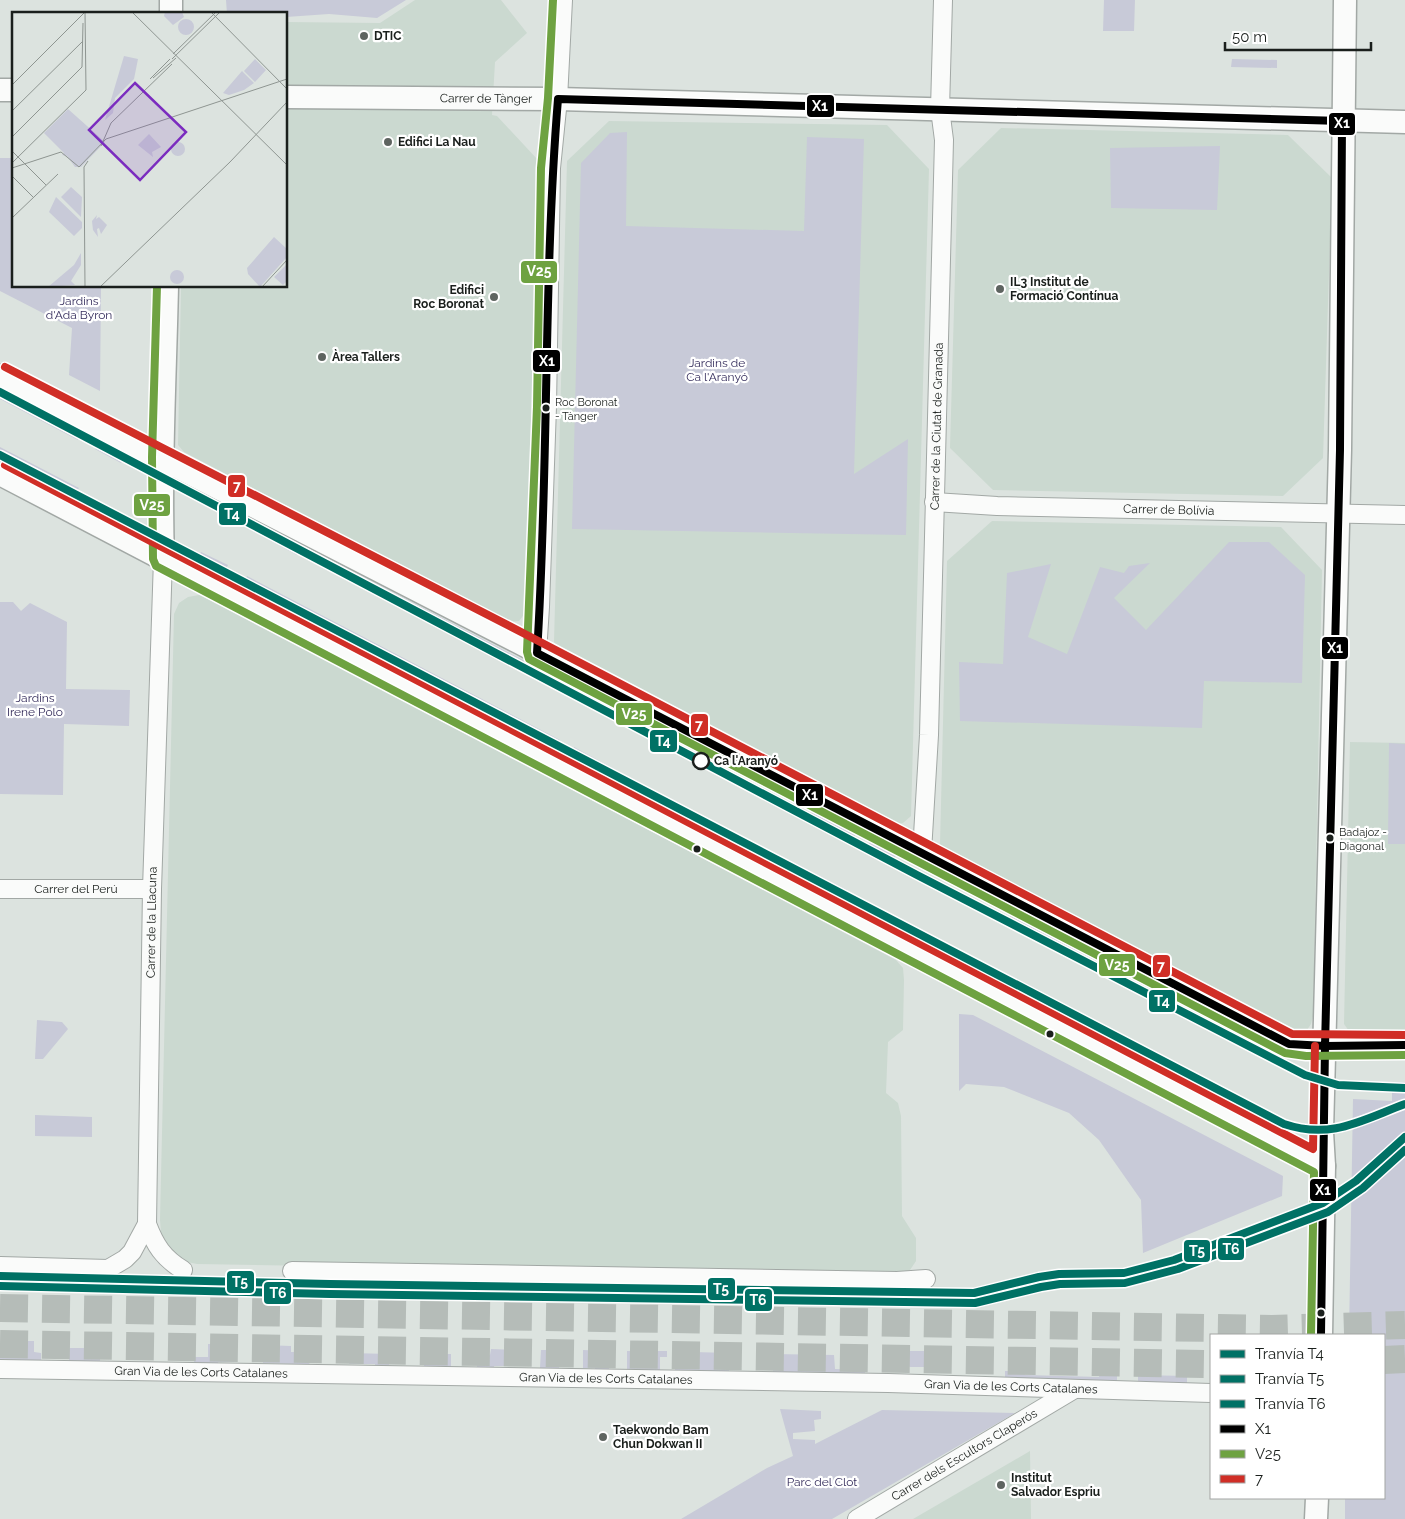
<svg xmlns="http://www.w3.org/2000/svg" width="1405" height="1519" viewBox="0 0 1405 1519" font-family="Raleway,sans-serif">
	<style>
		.built { fill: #cbd9d0 }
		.green { fill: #c8cad8 }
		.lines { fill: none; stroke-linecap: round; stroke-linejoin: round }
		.primary-tunnel { stroke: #b5bcb8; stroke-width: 28; stroke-dasharray: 28 14; stroke-linecap: butt }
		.minor-casing { stroke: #a2a8a5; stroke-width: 20 }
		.tertiary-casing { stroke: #a2a8a5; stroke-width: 25 }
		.minor { stroke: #fafbfa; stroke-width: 18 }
		.tertiary { stroke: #fafbfa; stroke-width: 22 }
		.bus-1-casing { stroke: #fff; stroke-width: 11 }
		.bus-2-casing { stroke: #fff; stroke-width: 11 }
		.bus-3-casing { stroke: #fff; stroke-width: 11 }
		.bus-1 { stroke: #000; stroke-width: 8 }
		.bus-2 { stroke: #6ea241; stroke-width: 8 }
		.bus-3 { stroke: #d02e26; stroke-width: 8 }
		.tram-1-casing { stroke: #fff; stroke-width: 11 }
		.tram-2-casing { stroke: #fff; stroke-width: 11 }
		.tram-3-casing { stroke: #fff; stroke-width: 11 }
		.tram-1 { stroke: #007165; stroke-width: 8 }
		.tram-2 { stroke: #007165; stroke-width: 8 }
		.tram-3 { stroke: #007165; stroke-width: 8 }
		.poi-dot { fill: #5e6460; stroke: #fff; stroke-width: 2 }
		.bus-dot { fill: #1a1f1c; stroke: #fff; stroke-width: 2 }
		.stop-dot { fill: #fff; stroke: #1a1f1c; stroke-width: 2.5 }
		.labels { text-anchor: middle; stroke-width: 4.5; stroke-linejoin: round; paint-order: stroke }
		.bus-label { font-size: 11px; fill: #1a1f1c; stroke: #fff; text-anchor: start }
		.poi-label { font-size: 12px; font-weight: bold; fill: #1a1f1c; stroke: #fff; text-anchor: start }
		.street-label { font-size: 12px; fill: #1a1f1c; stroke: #fff }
		.park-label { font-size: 12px; fill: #342c5b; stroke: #fff }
		.stop-label { font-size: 12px; font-weight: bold; fill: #1a1f1c; stroke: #fff; text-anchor: start }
		.inset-road { fill: none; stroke: #8e9591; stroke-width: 1 }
		.view { fill: #7b2cbf; fill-opacity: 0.15; stroke: #7b2cbf; stroke-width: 2.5 }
		.inset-edge { fill: none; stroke: #1a1f1c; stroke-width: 2.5 }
		.line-badge { stroke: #fff; stroke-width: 2 }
		.badge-label { font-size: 14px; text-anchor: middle; font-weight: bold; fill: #fff }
	</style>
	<rect width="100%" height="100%" fill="#dce3df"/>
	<g class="built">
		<path d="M415,0h86l26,33 -32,29 -3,53 5,1 41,44 -12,452 -7,9 -10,1 -325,-170 -6,-7 3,-159h105v-264l94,1z"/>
		<path d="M609,121l278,4 42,44 -18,647 -8,7 -10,2 -330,-174 -5,-3 -4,-6 13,-481z"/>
		<path d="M1001,128l287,7 44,43 -9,280 -40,38 -290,-6 -43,-42 8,-278z"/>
		<path d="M992,521l289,6 41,43 -9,446 -2,8 -6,9h-12l-343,-178 -10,-10 7,-284z"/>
		<path d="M199,595l18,8 679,357 7,8 1,12 -1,50 -15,12 -2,51 12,10 3,13 1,100 14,22v23l-6,9 -13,6 -700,-12 -10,-2 -12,-8 -9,-9 -5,-12 -1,-13 14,-606 5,-11 9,-6z"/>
		<path d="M1350,742l55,1v291l-52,-2 -4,-1 -5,-7z"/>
		<path d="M1030,1451l1,68h-118z"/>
	</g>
	<g class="green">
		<path d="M226,0h180l-29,18 -48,-4 -43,3v-3h-59z"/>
		<path d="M1104,0h31l-1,31h-31z"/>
		<path d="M1232,59l45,1v8l-46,-1z"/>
		<path d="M627,132l-1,94 178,5 3,-94 57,2 -10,335 54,-35 -2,96 -334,-6 9,-366 29,-30z"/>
		<path d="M1220,146l-3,64 -106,-2 -1,-60z"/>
		<path d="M0,158h14v128h87l-1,105 -31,-16 3,-47 -72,-37z"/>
		<path d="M0,387l83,43 -5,10 -78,-41z"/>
		<path d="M100,439l26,14 -5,10 -26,-14z"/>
		<path d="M0,447l79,41 -7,10 -72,-38z"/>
		<path d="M226,505l76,39 -5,11 -76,-41z"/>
		<path d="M1229,542h40l36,33 -3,108 -98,-2 -2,47 -242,-7 -1,-59 44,2 4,-91 44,-9 -23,73 39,17 33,-87 24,6 5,-7 21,-3 -36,35 32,32z"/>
		<path d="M201,552l27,13 -6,11 -27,-14z"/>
		<path d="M321,555l227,118 -5,10 -227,-119z"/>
		<path d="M247,576l313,164 -6,10 -313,-164z"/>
		<path d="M0,602h13l8,9 9,-8 37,19 -1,67 64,1 -1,36 -65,-2 -1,71 -63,-1z"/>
		<path d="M563,681l89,46 -5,11 -89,-47z"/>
		<path d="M1389,743l16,1v100h-17z"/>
		<path d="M574,747l53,29 -4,10 -54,-28z"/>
		<path d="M812,811l43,24 -5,9 -43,-23z"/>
		<path d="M870,842l26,13 -5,11 -27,-15z"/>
		<path d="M789,860l58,30 -5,10 -58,-30z"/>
		<path d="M1011,915l245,129 -5,9 -246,-128z"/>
		<path d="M986,963l246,129 -5,10 -246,-129z"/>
		<path d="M959,1014l14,1 310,161 -1,20 -139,57 -2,-53 -42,-60 -30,-27 -65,-26 -38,-3 -7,7z"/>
		<path d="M37,1020l25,2 6,7 -25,30h-8z"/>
		<path d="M1392,1082h13v437h-60v-21h39v-163h-35l4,-236 39,2z"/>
		<path d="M35,1115l57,2v20l-57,-1z"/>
		<path d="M9,1341h25v11l7,1v11l-41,-1v-10h9z"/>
		<path d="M208,1344h22v7h4v11h-16l-1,5 -23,-1v-9h14z"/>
		<path d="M263,1345l28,1v6h19l-1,17h-10v-5l-36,-1z"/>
		<path d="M69,1348h18v5l13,1v11l-31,-1z"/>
		<path d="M491,1349l22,1v16h-19v7l-17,-1v-17h13z"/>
		<path d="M541,1350h11v9h7v9h-7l-1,5h-18v-5h7z"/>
		<path d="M583,1350l22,1v12l4,1v9h-14v-5h-12z"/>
		<path d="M627,1351h40v6h-7v13h-33z"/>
		<rect x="905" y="1351" width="23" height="16"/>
		<path d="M694,1352l35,1v18h-13l-1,6 -40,-2v-9h19z"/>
		<path d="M350,1353l39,1v11l3,1v5l-17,-1v-6h-26z"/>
		<path d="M424,1354h27v13l-6,-1v6h-10v-6h-11z"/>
		<path d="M773,1354l61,1 1,14 30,1v9l-60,-1 -1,-6h-31z"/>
		<path d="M1012,1365h12l1,10 74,2 1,-11h11v7l6,1v9l-112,-1v-11h7z"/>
		<path d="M1138,1375l49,1v8l-49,-1z"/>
		<path d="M780,1409l41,2v8l-7,1 1,11 -22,2v6l22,1v4l67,-34 133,3 -183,106h-151l86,-51 26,-12z"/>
	</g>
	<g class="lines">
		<g class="primary-tunnel">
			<path d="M0,1308l1272,21 133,-4"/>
			<path d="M0,1344l1211,20"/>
			<path d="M1384,1360l21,-1"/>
		</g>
		<defs>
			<g id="minor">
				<path id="s1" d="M934,502l63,4 408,9"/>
				<path d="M537,653l3,-46 7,-200 4,-239 7,-69 5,-99"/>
				<path id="s2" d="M922,852l7,-117 15,-595 -4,-31 3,-109"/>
				<path id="s3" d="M0,889h152"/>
				<path d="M1325,1046l80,-1"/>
				<path d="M147,1224c8,21 16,34 36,46"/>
				<path id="s4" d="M0,1266l108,3 17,-10 7,-7 15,-28 5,-335 11,-330"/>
				<path d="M292,1271l605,10 29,-2"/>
				<path id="s5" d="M0,1369l888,14 323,10"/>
				<path id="s6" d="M857,1519l216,-129"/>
			</g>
			<g id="tertiary">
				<path d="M171,14v-14"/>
				<path d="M0,90h14"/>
				<path id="s7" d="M286,97l272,2 847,23"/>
				<path d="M0,376l518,266 351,184 53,26 367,192 7,2h29"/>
				<path d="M0,474l1324,692"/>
				<path d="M163,559c-3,-91 2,-182 4,-273"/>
				<path d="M1321,1335l3,-169 -2,-34 18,-682 5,-450"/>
				<path d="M1316,1519l1,-21"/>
			</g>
		</defs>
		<use href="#minor" class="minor-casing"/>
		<use href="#tertiary" class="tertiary-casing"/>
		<use href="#minor" class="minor"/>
		<use href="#tertiary" class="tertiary"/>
		<defs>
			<g id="bus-1">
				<path d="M558,99l784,22 -2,329 -15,596 -36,-2 -752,-391c12,-185 6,-370 21,-554z"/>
				<path d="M1325,1046l80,-1"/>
				<path d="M1321,1335l4,-289"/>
			</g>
			<g id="bus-2">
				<path d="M553,0l-5,98 -7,70 -4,239 -10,245 2,7 756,394 21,3 99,-1"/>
				<path d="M157,286l-5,171 1,102 3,7 1158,606 -3,163"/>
			</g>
			<g id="bus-3">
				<path d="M5,367l518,266 769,401 113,1"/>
				<path d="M5,465l1308,684 2,-103"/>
			</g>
		</defs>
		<use href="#bus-1" class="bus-1-casing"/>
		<use href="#bus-2" class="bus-2-casing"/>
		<use href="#bus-3" class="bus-3-casing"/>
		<use href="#bus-1" class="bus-1"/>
		<use href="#bus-2" class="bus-2"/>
		<use href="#bus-3" class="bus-3"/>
		<defs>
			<g id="tram-1">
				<path d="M0,392l917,483 388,200 33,10 67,3"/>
				<path d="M0,455l1284,669c47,16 78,-4 121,-20"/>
			</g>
			<path id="tram-2" d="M0,1276l330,8 644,9 65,-16 20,-3 65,-1 50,-13 149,-57 33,-22 49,-44"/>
			<path id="tram-3" d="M0,1286l330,8 645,9 66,-16 19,-3 65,-1 53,-14 150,-57 35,-24 42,-38"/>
		</defs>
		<use href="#tram-1" class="tram-1-casing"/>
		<use href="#tram-2" class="tram-2-casing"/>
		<use href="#tram-3" class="tram-3-casing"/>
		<use href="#tram-1" class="tram-1"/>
		<use href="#tram-2" class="tram-2"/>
		<use href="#tram-3" class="tram-3"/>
	</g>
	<g class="poi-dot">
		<circle cx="364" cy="36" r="5"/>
		<circle cx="388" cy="142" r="5"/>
		<circle cx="1000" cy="289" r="5"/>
		<circle cx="494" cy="297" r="5"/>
		<circle cx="322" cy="357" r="5"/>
		<circle cx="603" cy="1437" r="5"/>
		<circle cx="1001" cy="1485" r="5"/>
	</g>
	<g class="bus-dot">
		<circle cx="546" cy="408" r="4.5"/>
		<circle cx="1330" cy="838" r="4.5"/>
		<circle cx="697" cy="849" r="4.5"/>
		<circle cx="1050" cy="1034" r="4.5"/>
		<circle cx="1321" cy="1313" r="4.5"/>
	</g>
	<circle class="stop-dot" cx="701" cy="761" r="8"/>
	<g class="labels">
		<g class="bus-label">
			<text x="555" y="406">Roc Boronat<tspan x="555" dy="14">- Tànger</tspan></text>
			<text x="1339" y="836">Badajoz -<tspan x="1339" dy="14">Diagonal</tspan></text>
		</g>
		<g class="poi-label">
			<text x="374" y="40">DTIC</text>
			<text x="398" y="146">Edifici La Nau</text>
			<text x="1010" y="286">IL3 Institut de<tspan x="1010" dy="14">Formació Contínua</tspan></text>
			<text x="484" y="294" text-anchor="end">Edifici<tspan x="484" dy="14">Roc Boronat</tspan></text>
			<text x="332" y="361">Àrea Tallers</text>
			<text x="613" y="1434">Taekwondo Bam<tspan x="613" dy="14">Chun Dokwan II</tspan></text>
			<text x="1011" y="1482">Institut<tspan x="1011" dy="14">Salvador Espriu</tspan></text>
		</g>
		<g class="street-label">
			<text dy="4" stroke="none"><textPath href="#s7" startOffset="200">Carrer de Tànger</textPath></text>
			<text dy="4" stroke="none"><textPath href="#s2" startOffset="426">Carrer de la Ciutat de Granada</textPath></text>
			<text dy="4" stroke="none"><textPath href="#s1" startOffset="235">Carrer de Bolívia</textPath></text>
			<text dy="4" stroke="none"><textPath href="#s3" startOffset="76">Carrer del Perú</textPath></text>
			<text dy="4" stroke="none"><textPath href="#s4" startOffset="471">Carrer de la Llacuna</textPath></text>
			<text dy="4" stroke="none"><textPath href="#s5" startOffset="201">Gran Via de les Corts Catalanes</textPath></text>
			<text dy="4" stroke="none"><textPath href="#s5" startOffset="606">Gran Via de les Corts Catalanes</textPath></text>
			<text dy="4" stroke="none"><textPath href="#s5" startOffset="1011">Gran Via de les Corts Catalanes</textPath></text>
			<text dy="4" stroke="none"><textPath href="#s6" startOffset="125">Carrer dels Escultors Claperós</textPath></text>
		</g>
		<g class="park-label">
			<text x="79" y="305">Jardins<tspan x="79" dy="14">d'Ada Byron</tspan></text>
			<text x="717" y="367">Jardins de<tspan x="717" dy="14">Ca l'Aranyó</tspan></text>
			<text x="35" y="702">Jardins<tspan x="35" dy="14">Irene Polo</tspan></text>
			<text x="822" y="1486">Parc del Clot</text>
		</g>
		<g class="stop-label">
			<text x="714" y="765">Ca l'Aranyó</text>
		</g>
	</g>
	<g transform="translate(12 12)">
		<rect width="275" height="275" fill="#dce3df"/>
		<path d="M153,0h17l2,5 -11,8 -9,-9zM166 15a8 8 0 1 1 16 0a8 8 0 1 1-16 0ZM112,44l14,3 -4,20 -19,19 -2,15 -8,7zM243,47l11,11 -11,12 -11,-11zM230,59l12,12 -10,7 -15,5 -6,-2zM56,97l37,33 -24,25h-6l-8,-11 -5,-1 2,-2 -20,-20zM137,122l12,13 -9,5 1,5 -15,-12zM159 137a7 7 0 1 1 14 0a7 7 0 1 1-14 0ZM59,175l11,10 -1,20 -20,-20zM44,185l26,25v6l-8,8 -25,-24zM85,203l-1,4 3,-2 8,8 -6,9 -2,-6 -2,1 1,8 -5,-7 -1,-9zM262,225l13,12v8l-27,30 -12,-13 -1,-6zM69,241v12l-10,16 4,4 -27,2 26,-22zM275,252v17l-4,4 -9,-8zM158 265a7 7 0 1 1 14 0a7 7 0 1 1-14 0Z" fill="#c8cad8"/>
		<path class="inset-road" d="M120,0l155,153M199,0l76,77M161,42l43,-42M160,47l48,-47M141,66l23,-20M138,67l20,-20M0,73l73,-73M0,99l71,-70M0,125l70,-70 1,-44M89,134l10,-23 61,-59M0,139l34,34M0,151l74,-73 -1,-78M0,156l49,-16 18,15 27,-28 181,-60M0,164l21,21M0,206l46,-44M73,275l-1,-120 4,-6M88,275l130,-125 57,-60M250,275l25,-27"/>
		<path class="view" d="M123,71l51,49 -46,48 -51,-50z"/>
		<rect width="275" height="275" class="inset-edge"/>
	</g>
	<g class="line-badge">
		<rect x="806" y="94" width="29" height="24" rx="5" fill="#000"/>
		<rect x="1328" y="112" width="28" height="24" rx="5" fill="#000"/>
		<rect x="520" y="260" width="38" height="24" rx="5" fill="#6ea241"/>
		<rect x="532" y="349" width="29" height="24" rx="5" fill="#000"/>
		<rect x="227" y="474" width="19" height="24" rx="5" fill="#d02e26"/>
		<rect x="133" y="493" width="38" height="24" rx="5" fill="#6ea241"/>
		<rect x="218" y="502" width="29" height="24" rx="5" fill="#007165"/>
		<rect x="1321" y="636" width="28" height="24" rx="5" fill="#000"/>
		<rect x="615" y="702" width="38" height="24" rx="5" fill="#6ea241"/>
		<rect x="690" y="713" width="19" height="24" rx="5" fill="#d02e26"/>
		<rect x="649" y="729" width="29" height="24" rx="5" fill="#007165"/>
		<rect x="795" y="783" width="29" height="24" rx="5" fill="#000"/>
		<rect x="1098" y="953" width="38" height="24" rx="5" fill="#6ea241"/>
		<rect x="1152" y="954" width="19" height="24" rx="5" fill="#d02e26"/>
		<rect x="1148" y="989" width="28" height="24" rx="5" fill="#007165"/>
		<rect x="1309" y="1178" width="28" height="24" rx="5" fill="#000"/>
		<rect x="1217" y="1237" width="28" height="24" rx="5" fill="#007165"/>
		<rect x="1183" y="1239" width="28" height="24" rx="5" fill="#007165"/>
		<rect x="226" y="1270" width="29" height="24" rx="5" fill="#007165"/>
		<rect x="707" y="1277" width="29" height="24" rx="5" fill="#007165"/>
		<rect x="263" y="1281" width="29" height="24" rx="5" fill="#007165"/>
		<rect x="744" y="1288" width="29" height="24" rx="5" fill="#007165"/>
	</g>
	<g class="badge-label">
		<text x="820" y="111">X1</text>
		<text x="1342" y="128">X1</text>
		<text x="539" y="276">V25</text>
		<text x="547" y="366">X1</text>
		<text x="237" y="491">7</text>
		<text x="152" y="510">V25</text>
		<text x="232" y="519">T4</text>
		<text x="1335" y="653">X1</text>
		<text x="634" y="719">V25</text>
		<text x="699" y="730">7</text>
		<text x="663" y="746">T4</text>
		<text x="810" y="800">X1</text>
		<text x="1117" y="970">V25</text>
		<text x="1161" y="971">7</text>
		<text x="1162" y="1006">T4</text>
		<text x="1323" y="1195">X1</text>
		<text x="1231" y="1254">T6</text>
		<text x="1197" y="1256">T5</text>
		<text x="240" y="1287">T5</text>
		<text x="721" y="1294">T5</text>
		<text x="278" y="1298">T6</text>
		<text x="758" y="1305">T6</text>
	</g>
	<rect x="1210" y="1334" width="175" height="165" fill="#ffffff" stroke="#a3a5a4"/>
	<rect x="1220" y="1350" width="25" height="8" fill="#007165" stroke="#a3a5a4"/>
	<text x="1255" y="1359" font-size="15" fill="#1a1f1c">Tranvía T4</text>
	<rect x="1220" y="1375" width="25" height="8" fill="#007165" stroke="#a3a5a4"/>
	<text x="1255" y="1384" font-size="15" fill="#1a1f1c">Tranvía T5</text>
	<rect x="1220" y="1400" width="25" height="8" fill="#007165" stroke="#a3a5a4"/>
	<text x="1255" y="1409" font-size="15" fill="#1a1f1c">Tranvía T6</text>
	<rect x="1220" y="1425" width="25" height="8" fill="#000000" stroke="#a3a5a4"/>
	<text x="1255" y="1434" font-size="15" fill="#1a1f1c">X1</text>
	<rect x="1220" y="1450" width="25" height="8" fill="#6ea241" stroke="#a3a5a4"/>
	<text x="1255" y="1459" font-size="15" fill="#1a1f1c">V25</text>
	<rect x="1220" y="1475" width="25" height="8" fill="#d02e26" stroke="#a3a5a4"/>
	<text x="1255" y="1484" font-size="15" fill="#1a1f1c">7</text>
	<path d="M1225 42v8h146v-8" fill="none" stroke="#1a1f1c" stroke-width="2.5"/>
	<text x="1232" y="42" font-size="15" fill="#1a1f1c" stroke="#ffffff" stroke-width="4" paint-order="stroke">50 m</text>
</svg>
